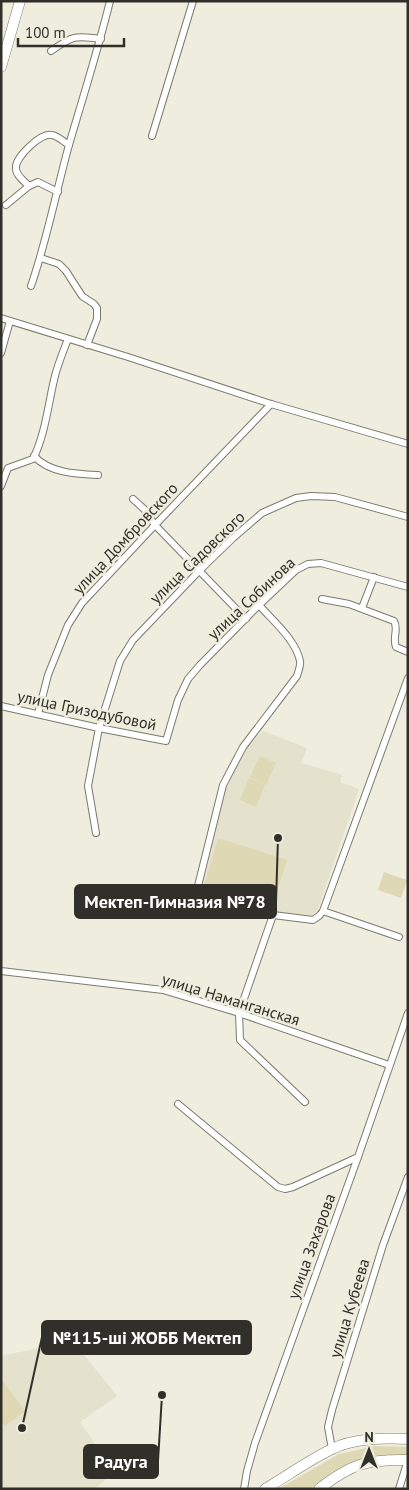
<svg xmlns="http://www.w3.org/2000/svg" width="409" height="1490" viewBox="0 0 409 1490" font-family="'PT Sans',sans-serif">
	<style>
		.built { fill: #e4e1cc }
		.green { fill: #ded8b4 }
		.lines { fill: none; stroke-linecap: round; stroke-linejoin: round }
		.street-casing { stroke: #7c7a6d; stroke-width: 8 }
		.primary-casing { stroke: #7c7a6d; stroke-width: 11 }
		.street { stroke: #fff; stroke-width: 6 }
		.primary { stroke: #fff; stroke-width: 10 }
		.labels { text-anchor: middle; stroke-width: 5; stroke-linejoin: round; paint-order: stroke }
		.street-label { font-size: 16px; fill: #302f2a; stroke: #efedde }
		.leader { fill: none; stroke: #302f2a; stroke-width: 2 }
		.callout-dot { fill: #302f2a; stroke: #efedde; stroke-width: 2 }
		.callout { fill: #302f2a; stroke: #302f2a; stroke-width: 2 }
		.callout-label { font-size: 18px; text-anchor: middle; font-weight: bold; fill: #fff }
	</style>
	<rect width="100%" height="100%" fill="#efedde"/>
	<g class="built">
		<path d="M263,731l44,17 -6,15 41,12 -2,7 19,7 -41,120 -5,6 -8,1 -30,-4 -73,-24 24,-100 20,-40z"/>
		<path d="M73,1341l44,55 -37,26 35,50 -21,17h-93v-133z"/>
	</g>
	<g class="green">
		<path d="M260,756l16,7 -10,22 -16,-8z"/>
		<path d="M249,778l16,7 -9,22 -16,-7z"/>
		<path d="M218,838l69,22 -16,49 -67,-23z"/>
		<path d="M384,872l23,8 -6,18 -23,-8z"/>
		<path d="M1,1379l24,32 -20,15 -4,-5z"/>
		<path d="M375,1446l33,1v9l-58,8 -17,8 -23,17h-32l61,-35z"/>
	</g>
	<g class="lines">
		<defs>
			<g id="street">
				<path d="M51,51c21,-15 24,-16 50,-12"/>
				<path d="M152,136l41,-135"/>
				<path d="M29,186c-5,-5 -14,-11 -13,-19 0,-10 25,-35 36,-32 6,1 12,7 17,10"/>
				<path d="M6,205l23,-19 9,-4 20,10"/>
				<path d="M41,258l18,6 7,7 16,25 12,8 3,4v11l-10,26"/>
				<path d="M31,286c16,-46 25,-94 38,-141 14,-48 29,-95 41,-144"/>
				<path d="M1,318l127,39 143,47 137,40"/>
				<path d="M1,353l9,-32"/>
				<path d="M34,456c15,17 43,18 64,19"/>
				<path d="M1,486l7,-18 25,-9c12,-24 15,-53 21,-79 3,-14 9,-28 14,-41"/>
				<path d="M133,499l11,10 11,16 91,94"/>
				<path d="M322,599l27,5 45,17c5,8 -2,17 2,26l12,5"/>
				<path d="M259,605c14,16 37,35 41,56 1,5 -2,11 -3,15l-54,71 -20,38 -26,105 76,25 40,5 6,-4 4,-5 85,-233"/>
				<path d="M362,608l12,-31"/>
				<path d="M1,706l98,22 67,13 12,-41 10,-21 12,-14 59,-60 37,-35 12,-6 13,-1 87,24"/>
				<path d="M38,714l10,-39 20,-50 14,-22 73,-78 116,-121"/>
				<path d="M96,833l-8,-47 11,-58 21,-67 13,-21 66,-69 34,-33 29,-25 34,-15 15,-2 24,1 73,20"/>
				<path d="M323,911l76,26"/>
				<path d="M273,915l-34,98 1,27 65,62"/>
				<path d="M1,971l162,19 76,23 150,52"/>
				<path d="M178,1104l100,83 7,2 8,-2 65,-30"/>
				<path d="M332,1449l-4,-22 4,-17 51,-165 25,-68"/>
				<path d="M244,1489l3,-18 8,-28 103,-286 50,-144"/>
				<path d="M399,1489l9,-29"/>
			</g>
			<g id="primary">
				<path d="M1,67l19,-66"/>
				<path d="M265,1489c22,-13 44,-29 67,-40 22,-11 51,-11 76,-10"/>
				<path d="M319,1489c32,-25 48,-30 89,-29"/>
			</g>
		</defs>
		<use href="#street" class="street-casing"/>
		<use href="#primary" class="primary-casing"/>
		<use href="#street" class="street"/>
		<use href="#primary" class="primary"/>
	</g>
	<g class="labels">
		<g class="street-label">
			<text transform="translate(125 538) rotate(-47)" y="6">улица Домбровского</text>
			<text transform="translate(197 557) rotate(-44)" y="6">улица Садовского</text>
			<text transform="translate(251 598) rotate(-43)" y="6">улица Собинова</text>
			<text transform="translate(87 710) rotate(12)" y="6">улица Гризодубовой</text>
			<text transform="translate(231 999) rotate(17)" y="6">улица Наманганская</text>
			<text transform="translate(311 1246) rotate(-70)" y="6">улица Захарова</text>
			<text transform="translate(349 1308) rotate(-73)" y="6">улица Кубеева</text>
		</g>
	</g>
	<path class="leader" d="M278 838L276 902M22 1428L42 1337M162 1395L158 1461"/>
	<g class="callout-dot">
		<circle cx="278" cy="838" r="5"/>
		<circle cx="22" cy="1428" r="5"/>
		<circle cx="162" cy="1395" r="5"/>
	</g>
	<g class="callout">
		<rect x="75" y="885" width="201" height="33" rx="5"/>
		<rect x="42" y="1321" width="209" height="33" rx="5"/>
		<rect x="84" y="1445" width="74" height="33" rx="5"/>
	</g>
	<g class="callout-label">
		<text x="175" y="908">Мектеп-Гимназия №78</text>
		<text x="147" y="1344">№115-ші ЖОББ Мектеп</text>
		<text x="121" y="1468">Радуга</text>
	</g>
	<rect width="409" height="1490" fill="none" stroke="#302f2a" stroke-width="5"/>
	<g transform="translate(369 1450)" stroke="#efedde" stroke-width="4" paint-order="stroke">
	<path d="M0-4L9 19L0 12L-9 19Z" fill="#302f2a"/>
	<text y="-8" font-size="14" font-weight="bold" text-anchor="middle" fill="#302f2a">N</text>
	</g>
	<path d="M18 38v8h106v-8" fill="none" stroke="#302f2a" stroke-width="2.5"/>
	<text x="25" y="38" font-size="15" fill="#302f2a" stroke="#efedde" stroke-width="4" paint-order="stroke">100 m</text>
</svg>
